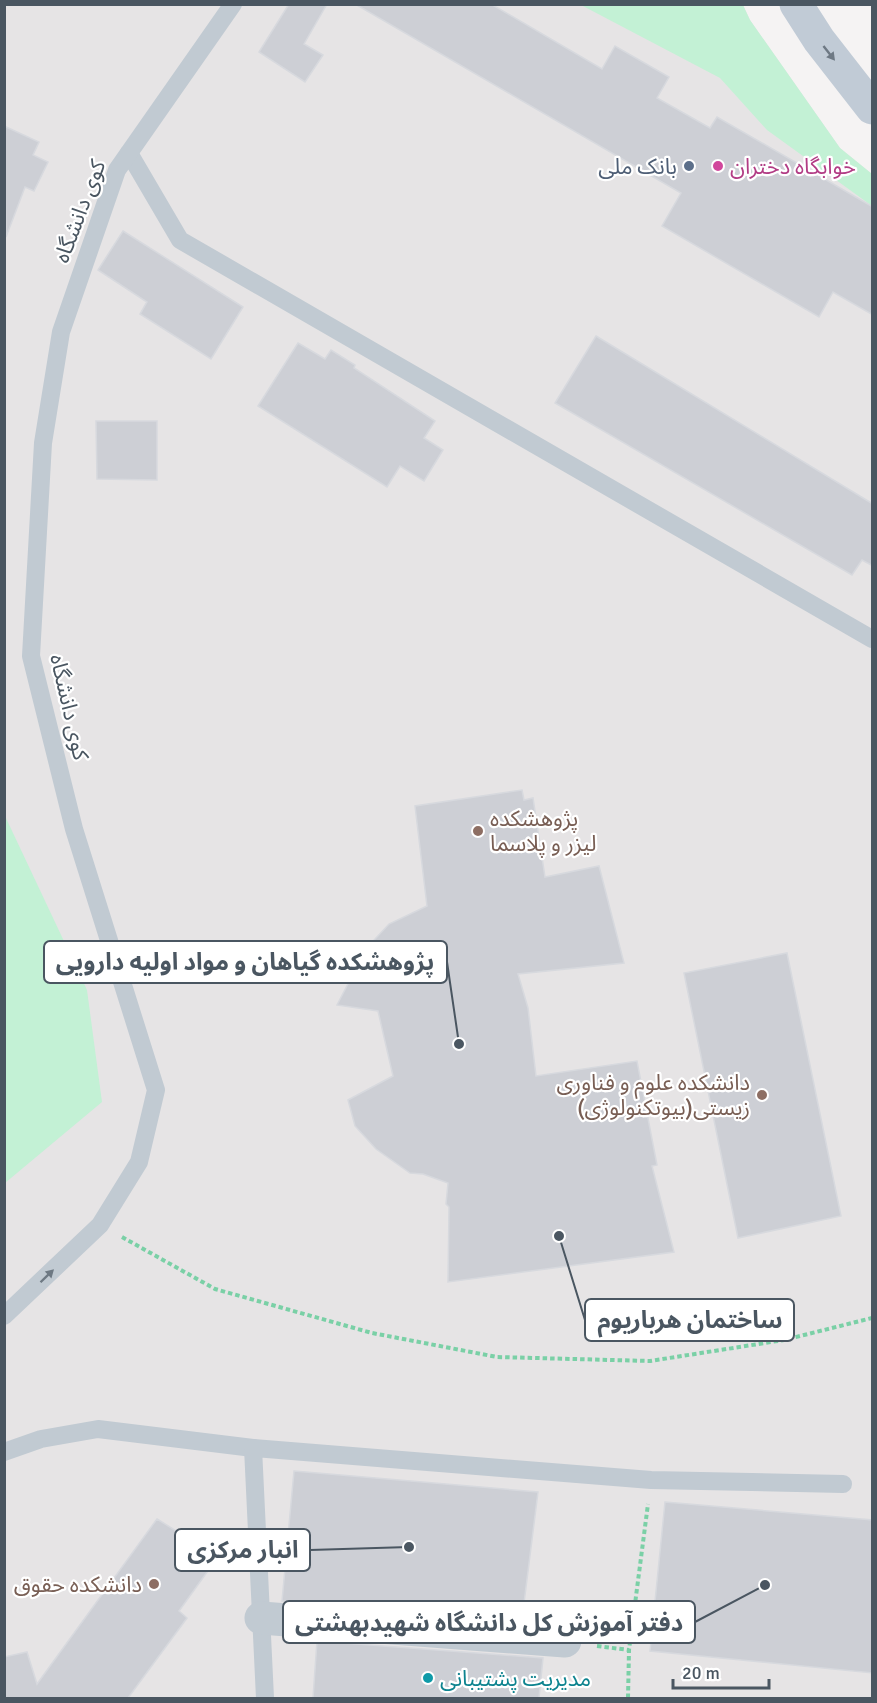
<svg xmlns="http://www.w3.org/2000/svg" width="877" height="1703" viewBox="0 0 877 1703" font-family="Signika,'Noto Sans Arabic',sans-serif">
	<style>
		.education { fill: #e6e4e5 }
		.green { fill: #c3f1d5 }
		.building { fill: #cdcfd5; stroke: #d7d9de; stroke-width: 1.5 }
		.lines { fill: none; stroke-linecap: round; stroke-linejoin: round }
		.path { stroke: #7ad0a6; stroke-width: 4; stroke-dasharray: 4.5 3; stroke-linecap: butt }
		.lane { stroke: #c1cad2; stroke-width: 18 }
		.street { stroke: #c1cad2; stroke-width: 33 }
		.secondary { stroke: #c1cbd6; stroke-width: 33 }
		.oneway { fill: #6e7984 }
		.oneway2 { fill: #6e7983 }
		.service-dot { fill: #5c6f8a; stroke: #fff; stroke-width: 2 }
		.hotel-dot { fill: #d1479c; stroke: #fff; stroke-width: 2 }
		.education-dot { fill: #8d6e63; stroke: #fff; stroke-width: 2 }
		.culture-dot { fill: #0f9aa8; stroke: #fff; stroke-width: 2 }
		.labels { text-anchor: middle; stroke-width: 4.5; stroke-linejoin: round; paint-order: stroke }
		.service-label { font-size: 22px; fill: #4e5e75; stroke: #fff; text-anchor: end }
		.hotel-label { font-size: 22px; fill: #b23c85; stroke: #fff; text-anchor: start }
		.street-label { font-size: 22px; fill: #4a5661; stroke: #fff }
		.education-label { font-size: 22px; fill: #785e54; stroke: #fff; text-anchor: end }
		.culture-label { font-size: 22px; fill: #0d838f; stroke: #fff; text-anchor: start }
		.leader { fill: none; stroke: #4a5661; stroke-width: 2 }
		.callout-dot { fill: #4a5661; stroke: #fff; stroke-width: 2 }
		.callout { fill: #fff; stroke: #4a5661; stroke-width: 2 }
		.callout-label { font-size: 24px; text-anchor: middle; font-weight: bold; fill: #4a5661 }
	</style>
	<rect width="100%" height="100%" fill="#f5f3f3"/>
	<path class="education" d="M5,5h738l7,15 90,128 32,26v1524h-867z"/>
	<g class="green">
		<path d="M581,5h162l7,15 90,128 32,26v32l-105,-76 -47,-52z"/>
		<path d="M5,816l82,174 15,112 -97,81z"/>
	</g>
	<g class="building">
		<path d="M289,4h38l-23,40 19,11 -18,27 -46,-30z"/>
		<path d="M355,4h136l111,65 13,-23 54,31 -12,21 53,30 7,-11 156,90v108l-40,-23 -14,25 -157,-91 19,-33z"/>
		<path d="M4,126l35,16 -6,13 15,7 -14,29 -9,-4 -19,50z"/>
		<path d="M123,231l120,76 -32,52 -71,-45 7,-12 -49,-32z"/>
		<path d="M596,336l277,168v62l-11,-6 -10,15 -297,-172z"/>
		<path d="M298,343l27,16 6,-9 24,15 -1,3 81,53 -11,17 19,12 -19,31 -24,-15 -13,21 -129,-81z"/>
		<path d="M96,421h61v59l-60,-1z"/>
		<path d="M522,790l2,10 9,-2 12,79 54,-11 25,97 -106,11 10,34 8,68 101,-15 20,104 -5,1 22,86 -226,30 1,-75 -3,-3 2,-21 -25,-9 -13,-1 -34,-24 -21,-23 -7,-26 45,-24 -15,-65 -41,-6 13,-25 -3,-11 42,-45 38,-18 -12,-100z"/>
		<path d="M787,953l54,263 -103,22 -54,-265z"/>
		<path d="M294,1471l244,21 -16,127 -240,-18z"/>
		<path d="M665,1502l208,18v153l-223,-22z"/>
		<path d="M157,1519l61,38 -39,54 8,7 -59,80h-124v-41l23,-5 10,32z"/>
		<path d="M317,1641l226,17 -4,40h-226z"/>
	</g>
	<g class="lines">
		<g class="path">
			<path d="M122,1237l93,52 157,44 125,24 153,4 134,-21 88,-22"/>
			<path d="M597,1646l32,4"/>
			<path d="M628,1698l1,-48 19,-146"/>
		</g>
		<g class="lane">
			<path d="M129,153l51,87 692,399"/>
			<path d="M4,1316l96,-91 39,-63 17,-72 -82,-261 -43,-173 12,-213 18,-111 56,-162 116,-166"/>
			<path d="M4,1452l37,-13 57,-10 155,19"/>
			<path d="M265,1698l-12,-250 398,32 192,4"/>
		</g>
		<path class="street" d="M261,1618l304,23"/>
		<path class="secondary" d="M796,4l23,36 53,68"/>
	</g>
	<defs><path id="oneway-solid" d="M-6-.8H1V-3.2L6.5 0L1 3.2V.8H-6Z" transform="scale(1.5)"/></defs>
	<use class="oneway" href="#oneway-solid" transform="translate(829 53) rotate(52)"/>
	<use class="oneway2" href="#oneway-solid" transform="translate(47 1276) rotate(-44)"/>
	<circle class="service-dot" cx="689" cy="166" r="6"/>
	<circle class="hotel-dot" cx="718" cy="166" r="6"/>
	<g class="education-dot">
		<circle cx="478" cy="831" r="6"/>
		<circle cx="762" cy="1095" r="6"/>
		<circle cx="154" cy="1584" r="6"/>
	</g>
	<circle class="culture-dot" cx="428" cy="1678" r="6"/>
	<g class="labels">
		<g class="service-label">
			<text x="677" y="174">بانک ملی</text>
		</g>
		<g class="hotel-label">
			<text x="730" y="174">خوابگاه دختران</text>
		</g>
		<g class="street-label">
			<text transform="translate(79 211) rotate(-69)" y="8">کوی دانشگاه</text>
			<text transform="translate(70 707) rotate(77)" y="8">کوی دانشگاه</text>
		</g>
		<g class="education-label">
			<text x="490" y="826" text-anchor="start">پژوهشکده<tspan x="490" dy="25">لیزر و پلاسما</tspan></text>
			<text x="750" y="1090">دانشکده علوم و فناوری<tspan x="750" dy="25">زیستی(بیوتکنولوژی)</tspan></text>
			<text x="142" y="1592">دانشکده حقوق</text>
		</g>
		<g class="culture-label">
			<text x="440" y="1686">مدیریت پشتیبانی</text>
		</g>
	</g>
	<path class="leader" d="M459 1044L447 962M559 1236L585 1320M409 1547L310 1550M765 1585L695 1622"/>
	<g class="callout-dot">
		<circle cx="459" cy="1044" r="6"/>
		<circle cx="559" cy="1236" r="6"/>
		<circle cx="409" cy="1547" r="6"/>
		<circle cx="765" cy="1585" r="6"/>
	</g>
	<g class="callout">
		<rect x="44" y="941" width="403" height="42" rx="6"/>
		<rect x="585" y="1299" width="209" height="42" rx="6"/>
		<rect x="175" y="1529" width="135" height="42" rx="6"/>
		<rect x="283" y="1601" width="412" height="42" rx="6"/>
	</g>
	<g class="callout-label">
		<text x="245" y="970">پژوهشکده گیاهان و مواد اولیه دارویی</text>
		<text x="690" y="1328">ساختمان هرباریوم</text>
		<text x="243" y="1558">انبار مرکزی</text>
		<text x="489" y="1631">دفتر آموزش کل دانشگاه شهیدبهشتی</text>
	</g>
	<rect width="877" height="1703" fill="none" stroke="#4a5661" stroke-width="12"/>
	<path d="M673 1679v9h96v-9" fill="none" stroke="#4a5661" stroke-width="3"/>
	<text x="682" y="1679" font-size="18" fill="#4a5661" stroke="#ffffff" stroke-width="4.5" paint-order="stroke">20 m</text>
</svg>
